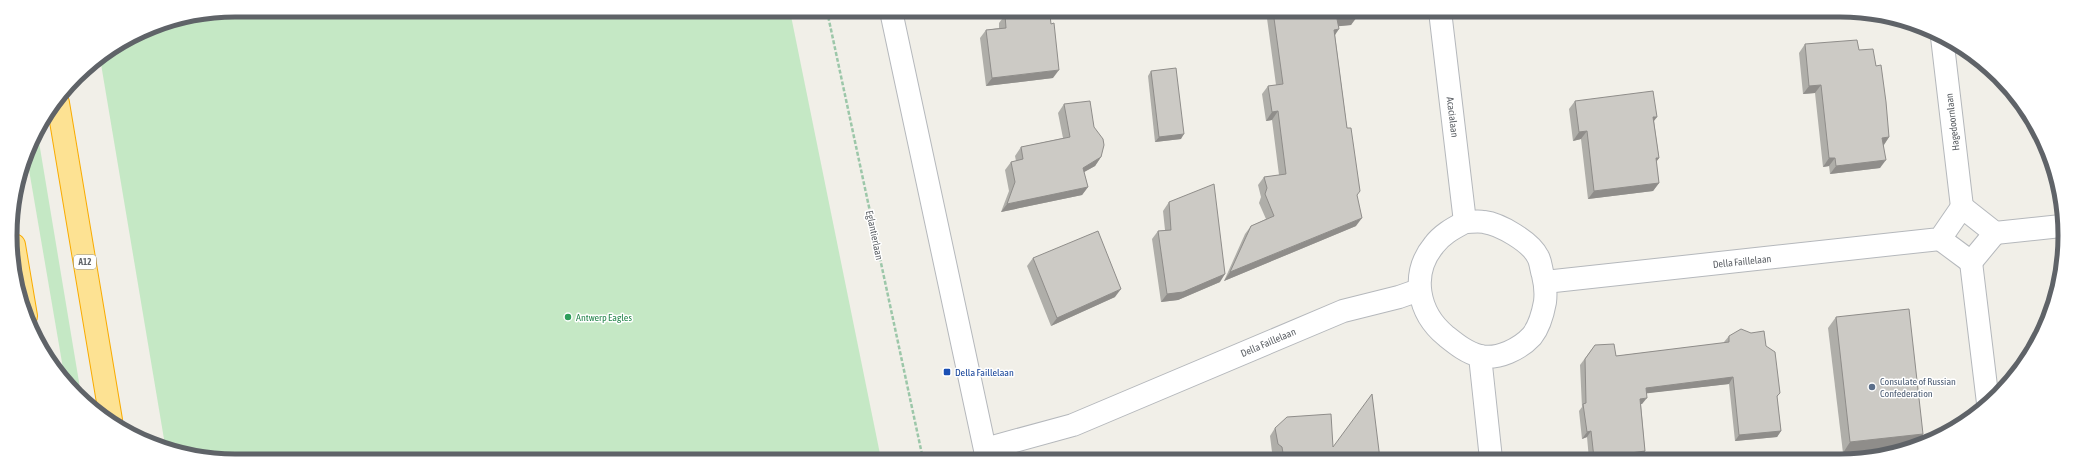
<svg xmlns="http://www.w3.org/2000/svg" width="2075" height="471" viewBox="0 0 2075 471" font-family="'Asap Condensed',sans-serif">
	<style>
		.green { fill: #c5e8c5 }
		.water { fill: #aadaff }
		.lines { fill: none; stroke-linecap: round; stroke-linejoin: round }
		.minor-casing { stroke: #b5b8bc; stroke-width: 24 }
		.highway-casing { stroke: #f9ab00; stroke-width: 24 }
		.path { stroke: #9cc7a9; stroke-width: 2.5; stroke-dasharray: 4 2; stroke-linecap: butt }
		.minor { stroke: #fff; stroke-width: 22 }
		.highway { stroke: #fde293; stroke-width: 22 }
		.wall { fill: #afaea9 }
		.shaded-wall { fill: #8f8d8a }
		.building { fill: #cccac5; stroke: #8f8d8a }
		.leisure-dot { fill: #2e9e5b; stroke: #fff; stroke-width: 1.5 }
		.transit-dot { fill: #1a4fb4; stroke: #fff; stroke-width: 1.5 }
		.service-dot { fill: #5c6f8a; stroke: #fff; stroke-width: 1.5 }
		.labels { text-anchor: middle; stroke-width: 3; stroke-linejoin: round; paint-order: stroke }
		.shield { fill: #fff; stroke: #8f9295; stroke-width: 1 }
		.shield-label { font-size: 9px; font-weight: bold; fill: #5f6368 }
		.street-label { font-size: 10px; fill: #5f6368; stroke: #fff }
		.leisure-label { font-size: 10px; fill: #27864d; stroke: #fff; text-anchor: start }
		.transit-label { font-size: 10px; fill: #164399; stroke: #fff; text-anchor: start }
		.service-label { font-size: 10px; fill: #4e5e75; stroke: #fff; text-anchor: start }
		.rim { fill: none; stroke: #5f6368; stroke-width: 5 }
	</style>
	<rect width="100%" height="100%" fill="#f1efe8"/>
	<g class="green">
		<path d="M236,10l554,1 91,448h-675l-41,-14 -65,-387 49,-31z"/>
		<path d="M37,130l44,264 -16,-14 -38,-222 6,-22z"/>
	</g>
	<path class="water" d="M1809,12h29l1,1 -30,4z"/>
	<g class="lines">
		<defs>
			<g id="minor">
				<path d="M891,11l96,448"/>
				<path d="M1440,11l25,211"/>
				<path d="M1942,37l20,170"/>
				<path d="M1465,222c6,0 13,-1 19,0 16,2 47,20 54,35 3,5 3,13 5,18 2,8 3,19 2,27 -2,11 -6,25 -13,34 -12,13 -34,24 -52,20 -13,-3 -24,-12 -34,-20 -28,-23 -36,-62 -12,-91 8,-11 20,-17 31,-23z"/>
				<path d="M1940,239l31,23 24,-29"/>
				<path d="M1971,262l17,141"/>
				<path d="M1545,282l395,-43 22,-32 33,26 66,-7"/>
				<path d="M1480,356l11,103"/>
				<path d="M985,449l88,-24 270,-114 56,-14 20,-7"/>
			</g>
			<g id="highway">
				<path d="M58,103l53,317"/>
				<path d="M14,245l12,71"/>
			</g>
		</defs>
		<use href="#minor" class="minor-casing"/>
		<use href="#highway" class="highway-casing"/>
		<g class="path">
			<path d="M827,11l96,448"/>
			<path d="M951,459l7,-2"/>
		</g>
		<use href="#minor" class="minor"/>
		<use href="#highway" class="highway"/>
	</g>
	<g class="wall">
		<path d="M1266,11h91l-6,14 -13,1 -3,9 12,93 10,67 -1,31 -132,55 21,-47 6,-8 15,-7 -7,-16 2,-6 -3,-12 6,-8 15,-2 -7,-55 -6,1 -4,-27 6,-8 8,-1z"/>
		<path d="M1005,15l25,2 23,61 -67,8 -6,-48 6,-8 13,-2v-5z"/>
		<path d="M1805,44l54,6 30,87 -5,8 -4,23 -50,6 -1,-8 -6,1 -8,-74 -12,1 -4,-41z"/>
		<path d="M1151,71l30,68 -26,3 -7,-66z"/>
		<path d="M1575,101l79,20 5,37 -3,4 3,21 -6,8 -65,8 -7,-60 -8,2 -4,-32z"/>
		<path d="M1064,104l37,53 -6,9 -11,6 4,15 -6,8 -81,17 8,-21 -4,-21 6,-8 5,-1 -1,-5 6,-9 42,-9 -5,-25z"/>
		<path d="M1169,202l51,80 -42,18 -17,2 -9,-63 6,-8 7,-1 -2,-19z"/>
		<path d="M1033,258l82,39 -64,29 -24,-60z"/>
		<path d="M1836,317l87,117 -8,11 -72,8 -15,-125z"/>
		<path d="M1729,336l37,10 14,47 -3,4 4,34 -4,6 -42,4 -6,-57 -83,9 -4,11h-1l4,47 -4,6 -14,2h-38l-2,-22 -5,2 -3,-28 3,-4 -2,-42 15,-20 21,11 108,-13v-1z"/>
		<path d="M1275,428l58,19 47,12h-103l-1,-4 -4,-3 -2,-16z"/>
	</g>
	<g class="shaded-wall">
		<path d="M1357,17l-6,8 -20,2 6,-8z"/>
		<path d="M1339,29l-6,9 1,-8z"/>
		<path d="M1059,70l-6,8 -67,8 6,-8z"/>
		<path d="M1821,85l-6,8 -12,1 6,-8z"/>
		<path d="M1278,111l-6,9 -6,1 6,-9z"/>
		<path d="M1653,117h4l-6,8z"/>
		<path d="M1587,131l-6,8 -8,2 6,-9z"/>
		<path d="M1184,134l-3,5 -26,3 4,-5z"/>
		<path d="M1889,137l-6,9 -1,-8z"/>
		<path d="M1101,157l-6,9 -18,10 6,-8z"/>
		<path d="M1656,158h3l-6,8z"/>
		<path d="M1829,158h6l-6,8 -6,1z"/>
		<path d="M1886,160l-6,8 -50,6 6,-8z"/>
		<path d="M1659,183l-6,8 -65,8 6,-8z"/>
		<path d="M1088,187l-6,8 -81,17 6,-8z"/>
		<path d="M1362,218l-6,8 -132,55 6,-9z"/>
		<path d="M1225,274l-5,8 -42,18 -17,2 6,-8z"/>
		<path d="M1121,289l-6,8 -64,29 6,-8z"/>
		<path d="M1733,377l-4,7 -88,10 5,-6z"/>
		<path d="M1647,398l-5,6 -6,1 4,-6z"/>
		<path d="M1591,431l-4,6 -5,2 5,-7z"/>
		<path d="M1781,431l-4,6 -42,4 4,-6z"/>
		<path d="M1923,434l-8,11 -72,8 7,-11z"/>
		<path d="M1645,451l-4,6 -14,2h-34l1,-1z"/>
	</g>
	<g class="building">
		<path d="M1273,11h84v6l-20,2 2,10 -5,1 13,98h4l9,63 -3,4 5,23 -132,54 21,-46 23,-10 -9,-22 2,-6 -3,-11 22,-3 -8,-63 -6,1 -4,-26 15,-2z"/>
		<path d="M1029,12l1,5 20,-2 1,9 3,-1 5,47 -67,8 -6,-48 20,-2 -1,-13z"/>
		<path d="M1857,40l2,10 14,-1 3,17 5,-1 5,37 3,35 -7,1 4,22 -50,6 -1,-8h-6l-8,-73 -12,1 -4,-42z"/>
		<path d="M1176,68l8,66 -25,3 -8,-66z"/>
		<path d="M1653,91l4,26h-4l6,41h-3l3,25 -65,8 -7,-60 -8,1 -4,-31z"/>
		<path d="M1090,101l4,26 9,12 1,6 -3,12 -18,11 5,19 -81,17 8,-22 -4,-20 12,-3 -2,-12 49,-10 -6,-33z"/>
		<path d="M1214,184l11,90 -42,18 -16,2 -9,-63 13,-1 -2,-28z"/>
		<path d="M1098,231l23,58 -64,29 -24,-60z"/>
		<path d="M1909,309l14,125 -73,8 -14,-125z"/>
		<path d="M1741,329l10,4 13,-2 2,15 9,6 5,41 -3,3 4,35 -42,4 -6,-58 -87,11 1,10 -7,1 5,52 -51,7 -3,-27 -4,1 -4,-28 3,-1 -1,-44 10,-14 19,-1 2,12 113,-14v-6z"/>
		<path d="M1372,394l8,65h-96l-2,-12 -4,-3 -3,-16 12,-11 44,-3 2,33z"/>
		<path d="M1797,454l1,5h-27v-2z"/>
	</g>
	<circle class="leisure-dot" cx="568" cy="317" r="4"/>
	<rect class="transit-dot" x="943" y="368" width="8" height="8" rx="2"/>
	<circle class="service-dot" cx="1872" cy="387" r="4"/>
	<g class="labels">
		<rect class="shield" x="74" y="255" width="22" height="14" rx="3"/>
		<g class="shield-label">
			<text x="85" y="265">A12</text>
		</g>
		<g class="street-label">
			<text transform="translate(1453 117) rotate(83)" y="4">Acacialaan</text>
			<text transform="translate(1952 122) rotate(-97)" y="4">Hagedoornlaan</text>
			<text transform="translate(875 235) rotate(78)" y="4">Eglantierlaan</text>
			<text transform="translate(1742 261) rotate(-6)" y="4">Della Faillelaan</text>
			<text transform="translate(1268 342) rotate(-23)" y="4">Della Faillelaan</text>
		</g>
		<g class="leisure-label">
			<text x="576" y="321">Antwerp Eagles</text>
		</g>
		<g class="transit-label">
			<text x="955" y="376">Della Faillelaan</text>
		</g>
		<g class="service-label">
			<text x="1880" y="385">Consulate of Russian<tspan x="1880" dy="12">Confederation</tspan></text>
		</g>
	</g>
	<path d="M0 0H2075V471H0ZM235 17H1840A218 218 0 0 1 2058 235V236A218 218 0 0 1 1840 454H235A218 218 0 0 1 17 236V235A218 218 0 0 1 235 17Z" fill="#fff" fill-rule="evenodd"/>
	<path class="rim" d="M235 17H1840A218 218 0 0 1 2058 235V236A218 218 0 0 1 1840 454H235A218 218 0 0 1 17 236V235A218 218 0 0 1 235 17Z"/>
</svg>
